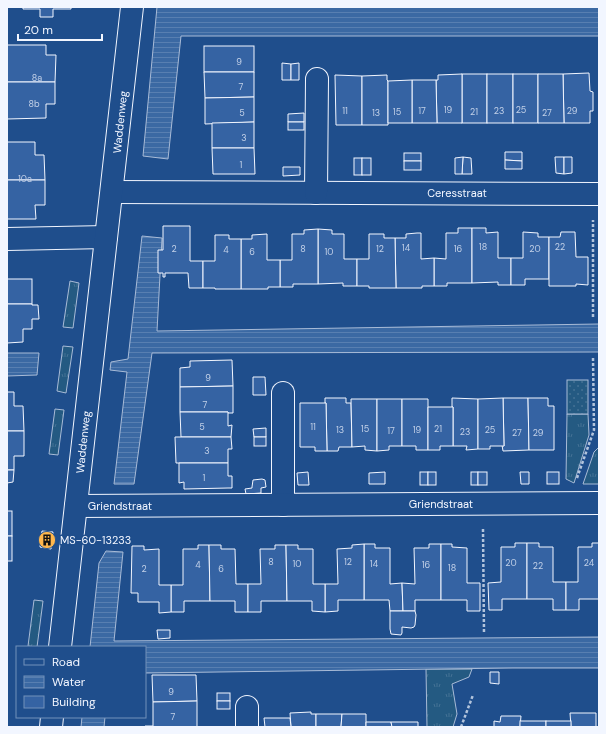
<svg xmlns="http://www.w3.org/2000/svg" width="606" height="734" viewBox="0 0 606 734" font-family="'DM Sans',sans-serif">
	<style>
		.grass { fill: url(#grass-tufts); stroke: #a8bbd7 }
		.park { fill: url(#park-dots); stroke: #a8bbd7 }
		.water { fill: url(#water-rules); stroke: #a8bbd7 }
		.building { fill: #3563a3; stroke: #f2f6ff }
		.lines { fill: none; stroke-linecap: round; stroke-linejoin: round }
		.minor-casing { stroke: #f2f6ff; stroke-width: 24 }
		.path { stroke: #b3c4dc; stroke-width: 2.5; stroke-dasharray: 3 2; stroke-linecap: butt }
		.minor { stroke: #1f4e8c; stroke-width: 22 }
		.labels { text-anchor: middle; stroke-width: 3; stroke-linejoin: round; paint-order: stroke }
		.number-label { font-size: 9px; fill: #c3d1e8 }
		.street-label { font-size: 11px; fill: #f2f6ff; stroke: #1f4e8c }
		.poi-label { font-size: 11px; fill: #f2f6ff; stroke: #1f4e8c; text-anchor: start }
	</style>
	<defs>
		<pattern id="grass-tufts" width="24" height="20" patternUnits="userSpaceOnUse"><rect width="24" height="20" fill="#245a82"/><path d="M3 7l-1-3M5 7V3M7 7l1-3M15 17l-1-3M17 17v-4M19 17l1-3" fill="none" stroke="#447295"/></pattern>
		<pattern id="park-dots" width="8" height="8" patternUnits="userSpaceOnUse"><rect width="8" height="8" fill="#245a82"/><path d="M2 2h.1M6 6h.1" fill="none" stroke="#447295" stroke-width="1.8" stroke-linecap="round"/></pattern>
		<pattern id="water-rules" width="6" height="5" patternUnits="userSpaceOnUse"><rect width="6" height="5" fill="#3b69a3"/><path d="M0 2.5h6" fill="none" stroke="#587fb1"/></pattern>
	</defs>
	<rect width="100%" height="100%" fill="#1f4e8c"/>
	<g class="grass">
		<path d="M70,281l9,2 -6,45 -10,-1z"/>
		<path d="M63,346l10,1 -7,46 -9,-2z"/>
		<path d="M55,409l9,1 -6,45 -9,-1z"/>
		<path d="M567,414h21l1,21 -15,48 -8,-4z"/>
		<path d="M599,447v37h-16l11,-32z"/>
		<path d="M34,600l9,1 -6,46 -9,-1z"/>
		<path d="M426,669h46l-3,8 -17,7 5,30 -4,13h-26z"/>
	</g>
	<rect class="park" x="567" y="380" width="21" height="34"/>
	<g class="water">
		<path d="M157,7h442v29h-418l-13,123 -25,-3z"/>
		<path d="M142,236l20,2 -5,93 442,-7v28l-447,1 -18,131h-20l13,-112 -17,-2 1,-8 17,-3z"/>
		<path d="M7,353h32l-2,22 -30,1z"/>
		<path d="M106,551l17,1 -9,89 485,-4v31h-86l-368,5v-26h-55l9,-84z"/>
		<path d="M82,717h23l-1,10h-23z"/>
	</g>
	<g class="building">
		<path d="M23,7h48v2h-18v8h-13v-8h-17z"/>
		<path d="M7,45h39v10h10l-1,27h-48z"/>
		<rect x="204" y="46" width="50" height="26"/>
		<path d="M282,63l9,1v16h-9z"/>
		<path d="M299,63v17h-8v-16z"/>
		<path d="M204,72h50v25l-49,1z"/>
		<path d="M589,73l1,18 3,1v19h-3v12h-26l-1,-49z"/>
		<rect x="462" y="74" width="25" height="49"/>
		<path d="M462,74v49h-25l-1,-43h2v-5z"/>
		<rect x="487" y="74" width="26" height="49"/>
		<rect x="513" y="74" width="25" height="49"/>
		<path d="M538,74h25l1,49h-26z"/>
		<path d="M335,75l27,1v49h-26z"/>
		<path d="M387,75v5l1,1v44h-26v-49z"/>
		<path d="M412,80h24l1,43h-25z"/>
		<path d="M412,80v43h-24v-42z"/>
		<path d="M7,82h48v22h-9v14l-39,1z"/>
		<path d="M254,97v25l-49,2v-26z"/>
		<path d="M304,113v9h-16v-8z"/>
		<path d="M254,122v26h-42v-25z"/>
		<rect x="288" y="122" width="16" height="8"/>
		<path d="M7,142h28v13h9l1,25h-38z"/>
		<path d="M212,148h42l1,26h-42z"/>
		<path d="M505,152h17v9l-17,-1z"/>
		<rect x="404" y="153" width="17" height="8"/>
		<path d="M463,157l8,1 1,16h-10z"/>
		<path d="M463,157l-1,17h-7v-16z"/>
		<path d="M555,157h9v17l-8,-1z"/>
		<path d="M564,157h8v16l-8,1z"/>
		<rect x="354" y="158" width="8" height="17"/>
		<rect x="362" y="158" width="9" height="17"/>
		<path d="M505,160l17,1v8h-17z"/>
		<rect x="404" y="161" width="17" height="9"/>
		<path d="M283,167h17v8l-17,1z"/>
		<path d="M7,180h38v25h-10l1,14h-29z"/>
		<path d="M163,226h27v35h13v27h-14l-1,-15h-23v4h-2v-4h-5v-23h5z"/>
		<path d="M458,228h14v55h-25v3h-13v-28l12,1v-26h12z"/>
		<path d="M472,228h14v5l12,-1v26h13v27h-13v-3l-26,1z"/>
		<path d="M318,229l14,1v4h12v25h13v27h-14v-3l-25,1z"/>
		<path d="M318,229v55h-25v3h-13v-27h12v-26h12v-4z"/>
		<path d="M523,232l15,1v4h11v42h-24v6h-14v-27h12z"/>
		<path d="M561,232h14l1,25h12v28l-12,-1v2h-27v-49h11z"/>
		<path d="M417,233h4v26l13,-1v28h-12v2h-26l-1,-50h11v-4z"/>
		<path d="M267,234v26h13v27h-12v2h-27v-50h11v-4z"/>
		<path d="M369,234h15v4h11l1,50h-27v-2h-12v-27h12z"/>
		<path d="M215,235h14v4h12v50h-26v-1h-12v-27h12z"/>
		<rect x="7" y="279" width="25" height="25"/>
		<path d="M7,304h25v1h6l1,14h-7v10h-9v13l-16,1z"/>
		<path d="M232,360l1,26 -53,1v-19l10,-1v-6z"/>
		<path d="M253,377h12l1,18h-13z"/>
		<path d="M233,386v27h-5v-1h-48v-25z"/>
		<path d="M7,392h7v14h9l1,25h-17z"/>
		<path d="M325,398h21v5h5l1,44h-13l-1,4h-11l-1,-48h-1z"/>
		<path d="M452,398l26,1v50l-12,1 1,-4h-14v-39h-1z"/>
		<path d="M503,398h25l1,52 -26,1 -1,-6 2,1z"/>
		<path d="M503,398l1,48h-14v3h-12v-50z"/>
		<path d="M528,398h20v8h6v44h-25z"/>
		<path d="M351,399h26v52l-12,-1v-4l-13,1z"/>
		<path d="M377,399h25v47h-13v4l-12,1z"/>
		<path d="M402,399h26v51h-12v-4h-14z"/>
		<path d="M300,403h26l1,48h-12v-4h-15z"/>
		<path d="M428,407h25v39h-13v4h-12z"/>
		<path d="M180,412h48v14l4,-1 -1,12h-50z"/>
		<path d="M266,428v9h-12l-1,-8z"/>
		<path d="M7,431h17v25h-10v14h-7z"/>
		<path d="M175,437h56l1,12h-4v14h-52z"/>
		<rect x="254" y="437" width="12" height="9"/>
		<path d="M179,463h49v13h4v12h-4l-44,1v-7l-5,1z"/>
		<path d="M7,470h7l-1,12 -6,1z"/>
		<path d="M308,472l1,13h-11l-1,-12z"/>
		<path d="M385,472v12h-16v-11z"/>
		<rect x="420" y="472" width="8" height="13"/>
		<rect x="428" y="472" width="8" height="13"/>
		<rect x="471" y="472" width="7" height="13"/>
		<rect x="478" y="472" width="9" height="13"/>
		<path d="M520,472h9v12h-8z"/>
		<rect x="547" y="472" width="12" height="12"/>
		<path d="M262,479l3,1 1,7 -5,1v5l-14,1h-1l-1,-5 7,-1v-1l1,-7z"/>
		<rect x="7" y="511" width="5" height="25"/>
		<path d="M42,531l11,1 -2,17 -11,-2z"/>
		<rect x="7" y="536" width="5" height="25"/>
		<path d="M515,543h12v56h-25v11h-13l-1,-27 13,-1v-35h14z"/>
		<path d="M527,543h12v4h14v35h13v28h-13v-11h-26z"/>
		<path d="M592,543h7v56h-20v11h-13v-28h12v-35h14z"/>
		<path d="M364,544h11v4h15v36l12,-1 1,28h-13l-1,-11h-25z"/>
		<path d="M364,544v56h-26v11l-13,1v-28h13l-1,-35 15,-1v-3z"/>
		<path d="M429,544h12v56h-26v11h-12l-1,-28 13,1 -1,-36h15z"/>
		<path d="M441,544h11v3l15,1v35h13v28h-13v-11h-26z"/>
		<path d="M198,545h11l1,56h-26v11h-13v-27h12v-36h15z"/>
		<path d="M209,545h12v4h14l1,35h12v28h-13v-11h-25z"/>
		<path d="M275,545h11l1,56h-26v11h-13v-28h13l-1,-35h15z"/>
		<path d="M286,545h12v4h15v35h12v28l-13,-1v-10h-25z"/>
		<path d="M132,546h12v4l15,-1v36h12v27l-12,1v-11h-21v-9h-7z"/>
		<path d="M390,611h25l1,4 -1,10 -1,2 -3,1 -9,-1v6l-1,2 -10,-1 -1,-5z"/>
		<path d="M157,630h13v8l-12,1z"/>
		<path d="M490,672h9v12l-9,-1z"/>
		<path d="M152,675h44l1,26 -44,1z"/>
		<rect x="217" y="693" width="13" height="8"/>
		<path d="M197,701v26h-53l1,-1h8v-24z"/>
		<rect x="217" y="701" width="13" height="8"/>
		<path d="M311,712v2h5v13h-25l-1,-14z"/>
		<path d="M570,713h26v14h-25z"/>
		<path d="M316,714h26l-1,13h-25z"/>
		<path d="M342,714h24v13h-25z"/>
		<path d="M501,716h20l-1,11h-26v-6l6,1z"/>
		<path d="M264,718h26l1,9h-26z"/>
		<rect x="520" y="721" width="26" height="6"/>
		<rect x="546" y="721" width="25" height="6"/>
		<path d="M366,722h25l1,5h-26z"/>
		<path d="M391,722h27v5h-26z"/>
	</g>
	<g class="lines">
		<defs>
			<g id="minor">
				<path d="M112,192l487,2"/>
				<path d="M316,193l1,-114"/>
				<path d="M7,239l99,-2"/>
				<path d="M283,393v112"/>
				<path d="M76,506l523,-3"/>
				<path d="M60,647l72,-640"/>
				<path d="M247,707v20"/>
				<path d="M51,727l1,-10"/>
			</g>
		</defs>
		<use href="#minor" class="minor-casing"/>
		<g class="path">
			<path d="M593,317v-97"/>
			<path d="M577,478l17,-48 -1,-73"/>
			<path d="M483,529l1,104"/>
			<path d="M461,727l12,-32"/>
		</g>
		<use href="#minor" class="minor"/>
	</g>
	<defs>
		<symbol id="building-disc" viewBox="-11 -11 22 22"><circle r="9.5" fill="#ffb74d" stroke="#1f4e8c"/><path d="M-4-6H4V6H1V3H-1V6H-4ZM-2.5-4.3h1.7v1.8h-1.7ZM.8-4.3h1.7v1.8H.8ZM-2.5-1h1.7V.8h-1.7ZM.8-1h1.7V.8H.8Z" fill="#111"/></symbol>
	</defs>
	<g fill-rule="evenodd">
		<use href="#building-disc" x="37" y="530" width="20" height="20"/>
	</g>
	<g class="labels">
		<g class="number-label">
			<text x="239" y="65">9</text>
			<text x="37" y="81">8a</text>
			<text x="241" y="90">7</text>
			<text x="34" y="107">8b</text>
			<text x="448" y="113">19</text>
			<text x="521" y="113">25</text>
			<text x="345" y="114">11</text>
			<text x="422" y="114">17</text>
			<text x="499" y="114">23</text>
			<text x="572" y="114">29</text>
			<text x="397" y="115">15</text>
			<text x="474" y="115">21</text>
			<text x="242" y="116">5</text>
			<text x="376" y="116">13</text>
			<text x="547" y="116">27</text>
			<text x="244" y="141">3</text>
			<text x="241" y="168">1</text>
			<text x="25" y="182">10a</text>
			<text x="483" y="250">18</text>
			<text x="560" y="250">22</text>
			<text x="406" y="251">14</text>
			<text x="174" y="252">2</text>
			<text x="303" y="252">8</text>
			<text x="380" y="252">12</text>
			<text x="458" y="252">16</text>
			<text x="535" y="252">20</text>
			<text x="226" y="253">4</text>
			<text x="252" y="255">6</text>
			<text x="329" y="255">10</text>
			<text x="208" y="381">9</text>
			<text x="205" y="408">7</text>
			<text x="202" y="430">5</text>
			<text x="313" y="430">11</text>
			<text x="365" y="432">15</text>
			<text x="438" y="432">21</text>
			<text x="340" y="433">13</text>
			<text x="417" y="433">19</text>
			<text x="490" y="433">25</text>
			<text x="391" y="434">17</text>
			<text x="465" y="435">23</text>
			<text x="517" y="436">27</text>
			<text x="538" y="436">29</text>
			<text x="207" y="454">3</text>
			<text x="204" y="481">1</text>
			<text x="271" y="565">8</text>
			<text x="348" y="565">12</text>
			<text x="511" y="566">20</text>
			<text x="589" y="566">24</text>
			<text x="297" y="567">10</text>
			<text x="374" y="567">14</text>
			<text x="198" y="568">4</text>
			<text x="426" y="568">16</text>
			<text x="538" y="569">22</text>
			<text x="452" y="571">18</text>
			<text x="144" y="572">2</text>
			<text x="221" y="572">6</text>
			<text x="171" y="695">9</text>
			<text x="173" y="720">7</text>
		</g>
		<g class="street-label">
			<text transform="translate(120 122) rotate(-84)" y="4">Waddenweg</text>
			<text x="457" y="197">Ceresstraat</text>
			<text transform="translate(83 442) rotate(-84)" y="4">Waddenweg</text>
			<text x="441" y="508">Griendstraat</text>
			<text x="120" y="510">Griendstraat</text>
		</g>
		<g class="poi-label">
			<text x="60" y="544">MS-60-13233</text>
		</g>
	</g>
	<rect width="606" height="734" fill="none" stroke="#f2f6ff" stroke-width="16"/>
	<rect x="16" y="646" width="130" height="72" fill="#1f4e8c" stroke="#7391ba"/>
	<rect x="24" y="659" width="20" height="6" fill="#1f4e8c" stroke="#7391ba"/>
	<text x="52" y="666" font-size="12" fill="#f2f6ff">Road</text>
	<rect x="24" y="676" width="20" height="12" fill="url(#water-rules)" stroke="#7391ba"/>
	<text x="52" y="686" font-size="12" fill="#f2f6ff">Water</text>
	<rect x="24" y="696" width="20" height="12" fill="#3563a3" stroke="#7391ba"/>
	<text x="52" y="706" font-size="12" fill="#f2f6ff">Building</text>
	<path d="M18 34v6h84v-6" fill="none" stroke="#f2f6ff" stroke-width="2"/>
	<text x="24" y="34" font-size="12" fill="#f2f6ff" stroke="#1f4e8c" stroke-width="3" paint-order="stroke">20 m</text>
</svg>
